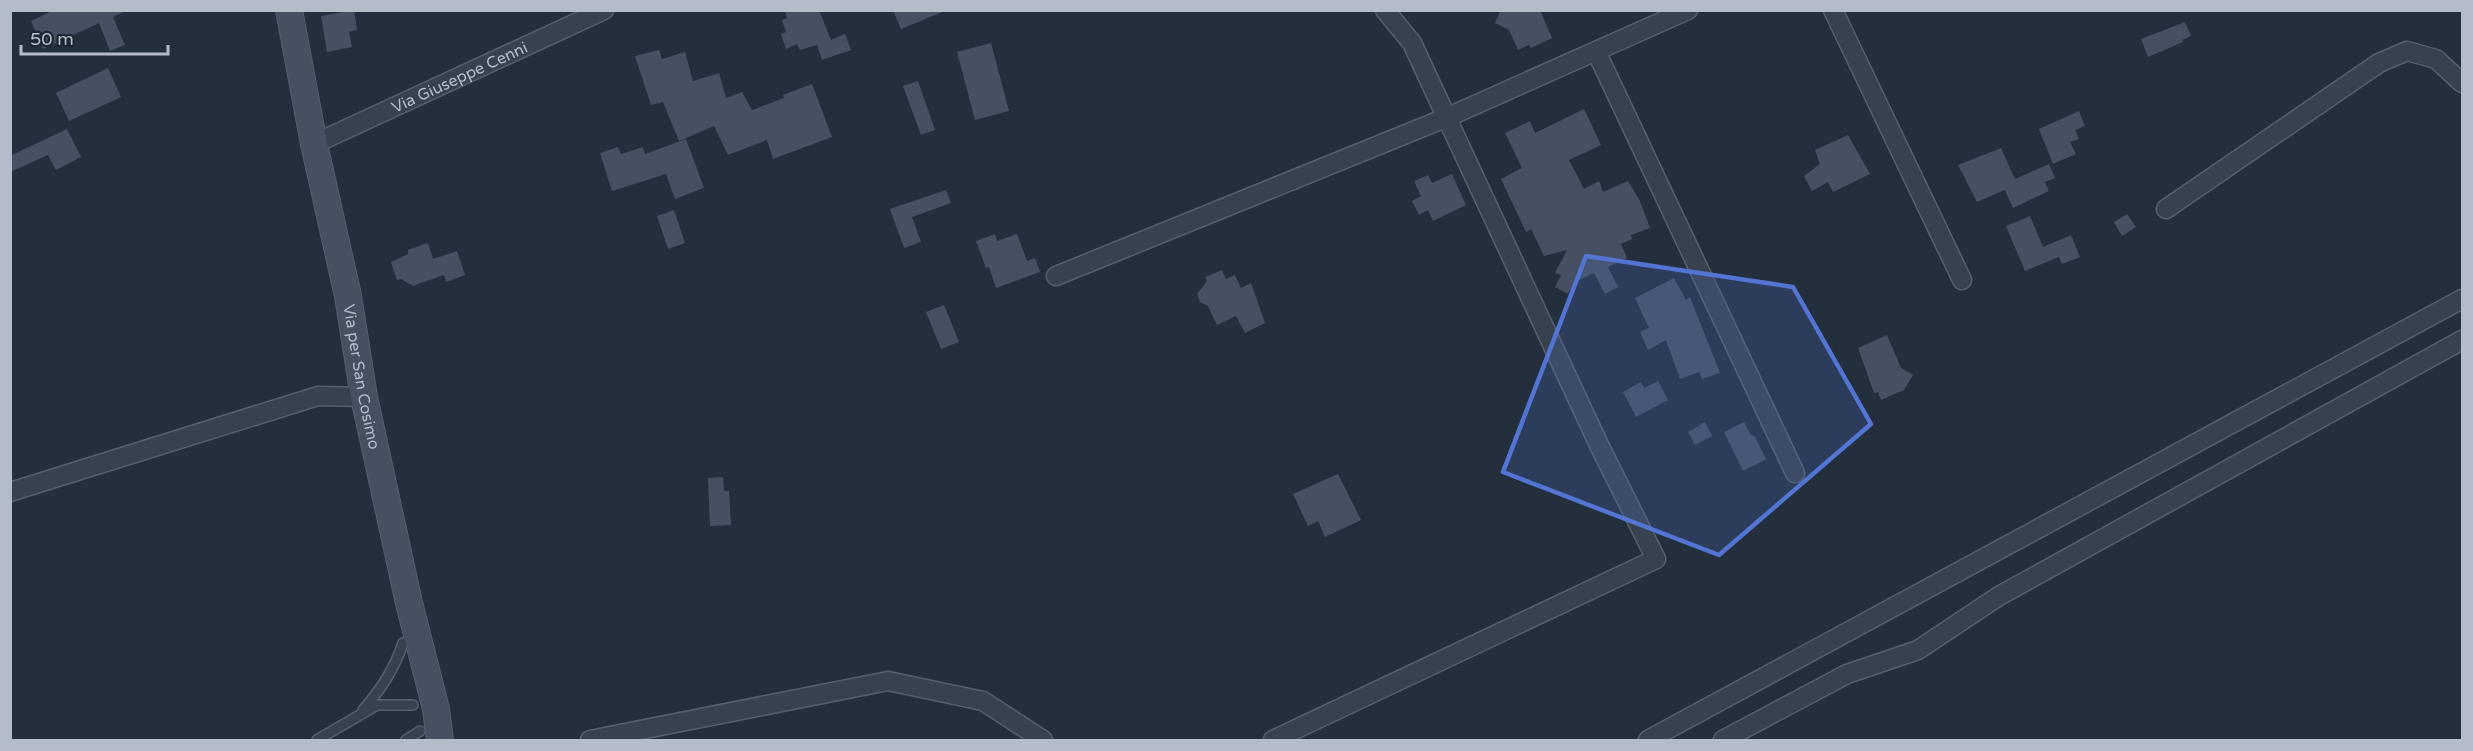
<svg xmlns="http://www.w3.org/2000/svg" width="2473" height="751" viewBox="0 0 2473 751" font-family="'Varela Round',sans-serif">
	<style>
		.building { fill: #455162 }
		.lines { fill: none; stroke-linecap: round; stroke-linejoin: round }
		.lane-casing { stroke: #565f6c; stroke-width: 12 }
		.street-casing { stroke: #565f6c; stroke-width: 21 }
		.secondary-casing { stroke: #565f6c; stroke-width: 28 }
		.lane { stroke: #38414e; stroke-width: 9 }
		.street { stroke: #38414e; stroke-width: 18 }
		.secondary { stroke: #465061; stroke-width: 26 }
		.marked { fill: #5274d3; fill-opacity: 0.2; stroke: #5274d3; stroke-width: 4.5; stroke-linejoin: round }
		.labels { text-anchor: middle; stroke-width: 6; stroke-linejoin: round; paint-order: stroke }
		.street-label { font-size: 16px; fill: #b4bcc9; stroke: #1d2633 }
	</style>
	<rect width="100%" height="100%" fill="#242f3e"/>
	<g class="building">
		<path d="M54,10h73l-14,7 12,28 -15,6 -11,-28 -56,26 -12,-28z"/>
		<path d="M354,10l3,20 -8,2 3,15 -25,5 -6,-36z"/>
		<path d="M785,10h34l12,30 14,-6 6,16 -29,10 -5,-15 -17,5 -3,-6 -11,5 -5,-15 5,-2 -4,-12 5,-2z"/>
		<path d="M893,10h52v1l-44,18z"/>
		<path d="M1501,10h39l12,28 -21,10 -2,-3 -11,5 -9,-20 -14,-7z"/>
		<path d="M2185,22l6,14 -9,4 1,2 -35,15 -7,-18z"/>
		<path d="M991,43l18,68 -34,9 -18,-68z"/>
		<path d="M659,50l3,9 23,-7 8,29 26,-8 7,25 16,-6 10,18 32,-12 -1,-3 29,-11 20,53 -59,22 -6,-19 -39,15 -14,-29 -35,15 -16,-39 -12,3 -16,-49z"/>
		<path d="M108,68l13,29 -52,24 -13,-28z"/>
		<path d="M918,81l17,49 -14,5 -18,-49z"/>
		<path d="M1584,109l17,36 -32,15 15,29 15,-8 4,11 25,-11 12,20 10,27 -19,7 1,4 -11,5 6,14 -19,9 10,20 -13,7 -11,-21 -15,7 -3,-1 -8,15 -13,-7 6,-12 -6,-2 12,-23 -23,6 -13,-27 -5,3 -25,-53 21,-11 -17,-35 25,-12 5,12z"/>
		<path d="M2079,111l6,15 -10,4 4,9 -9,3 6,12 -23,10 -14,-35z"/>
		<path d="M67,129l14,28 -25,13 -8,-15 -38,17v-16z"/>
		<path d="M1848,135l22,39 -37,18 -5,-10 -16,9 -8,-15 16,-12 -5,-14z"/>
		<path d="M686,139l18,49 -29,11 -9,-25 -54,17 -12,-38 18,-6 3,7 22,-7 2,7z"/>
		<path d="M2001,148l14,31 34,-15 6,14 -10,4 4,9 -36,17 -8,-18 -28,12 -19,-37z"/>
		<path d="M1452,174l14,31 -33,16 -5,-11 -9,5 -7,-14 9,-5 -7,-15 14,-6 4,8z"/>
		<path d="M946,190l5,13 -39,14 9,25 -17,6 -14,-39z"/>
		<path d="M674,210l11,33 -17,6 -11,-33z"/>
		<path d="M2127,214l9,13 -14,9 -8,-14z"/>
		<path d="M2030,216l13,31 28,-12 9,22 -18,7 -3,-7 -34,14 -19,-45z"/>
		<path d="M995,234l2,7 20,-7 10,27 8,-3 5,14 -44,16 -7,-21 -3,1 -10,-27z"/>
		<path d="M428,243l5,16 24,-8 8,24 -19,7 -2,-7 -31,11 -12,-7 -4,1 -6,-18 17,-8v-4z"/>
		<path d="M1222,270l4,9 9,-4 6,13 10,-5 14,40 -20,10 -9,-17 -19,9 -9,-19 -8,-4 -3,-8 10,-13 -2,-4z"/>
		<path d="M1674,278l12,22 4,-3 30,76 -18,6 -3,-7 -19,7 -14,-39 -18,10 -8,-18 9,-4 -14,-30z"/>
		<path d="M944,305l15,37 -18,7 -15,-37z"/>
		<path d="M1887,335l14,33 12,7 -9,15 -23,10 -3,-8 -4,1 -16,-45z"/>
		<path d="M1658,381l10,19 -32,17 -13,-25 18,-10 3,6z"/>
		<path d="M1705,422l7,14 -17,9 -7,-13z"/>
		<path d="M1744,422l6,12 5,3 11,22 -23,12 -19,-39z"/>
		<path d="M1338,474l23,46 -36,17 -7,-16 -10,5 -15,-32z"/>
		<path d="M723,477l1,14h5l2,34 -21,1 -2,-48z"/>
	</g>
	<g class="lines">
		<defs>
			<g id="lane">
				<path d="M363,710c18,-21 31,-40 40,-67"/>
				<path d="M317,740l60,-35h36"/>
				<path d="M406,740l14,-9"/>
			</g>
			<g id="street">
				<path d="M1833,10l129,270"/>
				<path d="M1596,51l199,422"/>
				<path id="s1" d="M314,144l290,-134"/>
				<path d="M2166,209l213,-146 28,-12 29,8 26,24"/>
				<path d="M1056,276l392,-159 240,-107"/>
				<path d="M10,492l308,-96 46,1"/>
				<path d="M590,740l298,-59 95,20 60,39"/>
				<path d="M1273,740l383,-181 -57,-114 -187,-402 -27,-33"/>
				<path d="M1648,740l814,-441"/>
				<path d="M1723,740l124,-66 71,-24 81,-54 463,-256"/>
			</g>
			<g id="secondary">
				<path id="s2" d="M289,10l25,134 34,152 16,101 45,206 27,106 4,31"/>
			</g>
		</defs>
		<use href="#lane" class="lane-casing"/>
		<use href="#street" class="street-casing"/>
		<use href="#secondary" class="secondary-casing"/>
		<use href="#lane" class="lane"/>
		<use href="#street" class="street"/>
		<use href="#secondary" class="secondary"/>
	</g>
	<path class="marked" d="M1586,256l207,31 78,137 -152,131 -216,-83z"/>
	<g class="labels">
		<g class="street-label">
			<text dy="6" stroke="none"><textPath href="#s1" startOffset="160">Via Giuseppe Cenni</textPath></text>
			<text dy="6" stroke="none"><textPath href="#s2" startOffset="374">Via per San Cosimo</textPath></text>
		</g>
	</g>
	<rect width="2473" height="751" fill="none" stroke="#b4bcc9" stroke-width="24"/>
	<path d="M21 45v9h147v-9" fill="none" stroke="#b4bcc9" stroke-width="3"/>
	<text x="30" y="45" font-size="18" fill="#b4bcc9" stroke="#1d2633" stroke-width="4.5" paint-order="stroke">50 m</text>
</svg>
